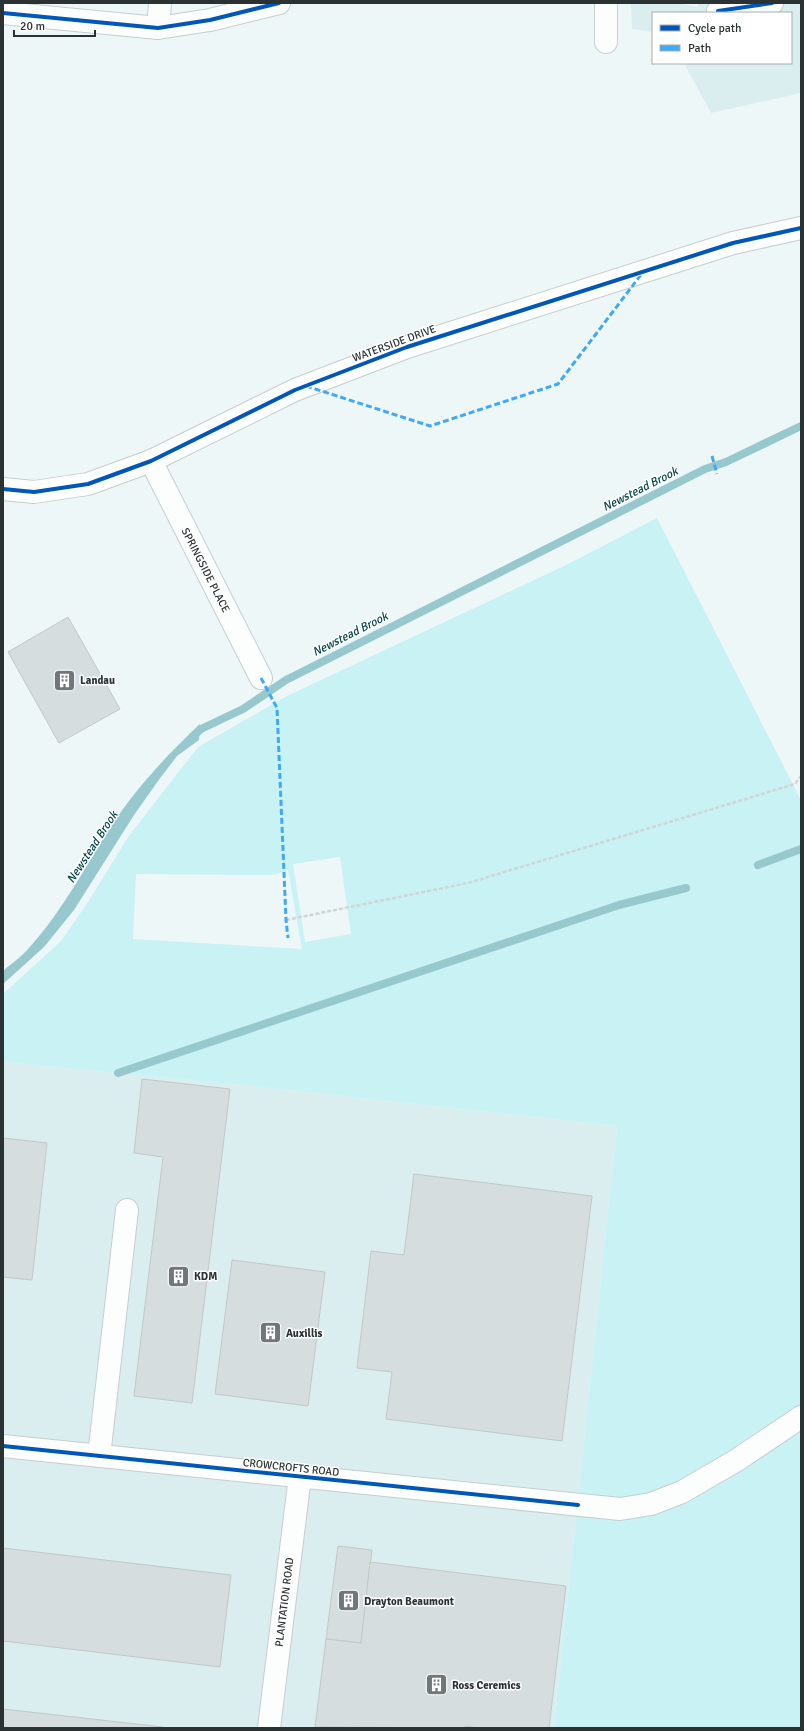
<svg xmlns="http://www.w3.org/2000/svg" width="804" height="1731" viewBox="0 0 804 1731" font-family="Signika,sans-serif">
	<style>
		.built { fill: #daedef }
		.green { fill: #c9f2f5; fill-rule: evenodd }
		.water { fill: #96c8cd }
		.lines { fill: none; stroke-linecap: round; stroke-linejoin: round }
		.stream { stroke: #96c8cd; stroke-width: 8 }
		.building { fill: #d6ddde; stroke: #c1c8c9 }
		.minor-casing { stroke: #c6cece; stroke-width: 24 }
		.path { stroke: #d0d5d5; stroke-width: 2.5; stroke-dasharray: 4 2; stroke-linecap: butt }
		.minor { stroke: #fcfefe; stroke-width: 22 }
		.quiet { stroke: #3fa9f5; stroke-width: 3; stroke-dasharray: 6 3; stroke-linecap: butt }
		.cycleway-casing { stroke: #fff; stroke-width: 6 }
		.cycleway { stroke: #0057b8; stroke-width: 4 }
		.labels { text-anchor: middle; stroke-width: 3; stroke-linejoin: round; paint-order: stroke }
		.street-label { font-size: 11px; fill: #2b3233; stroke: #fff }
		.poi-label { font-size: 11px; font-weight: bold; fill: #2b3233; stroke: #fff; text-anchor: start }
		.water-label { font-size: 12px; font-style: italic; fill: #004348; stroke: #fff }
	</style>
	<rect width="100%" height="100%" fill="#edf7f8"/>
	<g class="built">
		<path d="M631,3h46l19,4 3,-4h102v90l-90,20 -27,-50h107v-50h-138v19l-21,-3z"/>
		<path d="M3,1062l240,23 374,41 -63,602h-551z"/>
	</g>
	<path class="green" d="M657,518l144,282v928h-247l63,-602 -374,-41 -240,-23v-68l58,-53 27,-39 40,-65 70,-90 89,-51 279,-131zM340,857l11,77 -46,8 -12,-78zM288,870l14,79 -169,-10 3,-65 136,1z"/>
	<path class="water" d="M200,724l-1,16 -22,16 -19,25 -24,34 -60,95 -30,37 -41,37v-13c8,-7 18,-14 25,-22 34,-37 57,-82 84,-124 25,-38 55,-70 88,-101z"/>
	<g class="lines">
		<g class="stream">
			<path d="M192,737l9,-8 42,-20 43,-29 419,-211 21,-7 75,-36"/>
			<path d="M758,865l43,-16"/>
			<path d="M118,1073l501,-168 67,-17"/>
		</g>
	</g>
	<g class="building">
		<path d="M68,617l52,92 -61,34 -51,-91z"/>
		<path d="M142,1079l88,10 -38,314 -58,-7 29,-239 -29,-4z"/>
		<path d="M3,1138l44,5 -15,137 -29,-3z"/>
		<path d="M414,1174l178,22 -30,245 -176,-22 6,-47 -35,-4 14,-117 33,4z"/>
		<path d="M232,1260l93,12 -17,134 -93,-12z"/>
		<path d="M338,1546l34,4 -11,93 -35,-4z"/>
		<path d="M3,1548l228,27 -11,92 -217,-26z"/>
		<path d="M370,1562l196,24 -17,142h-71l-13,-2v2l-150,-1 11,-88 35,4z"/>
		<path d="M3,1709l160,18v1h-160z"/>
	</g>
	<g class="lines">
		<defs>
			<g id="minor">
				<path d="M718,11l54,-8"/>
				<path d="M3,13l155,15 52,-8 69,-17"/>
				<path d="M158,28l2,-25"/>
				<path d="M606,42v-39"/>
				<path d="M151,461l110,217"/>
				<path d="M3,489l31,3 54,-8 63,-23 144,-71 112,-43 326,-104 68,-15"/>
				<path d="M3,1446l617,63 31,-5 31,-12 55,-32 64,-43"/>
				<path d="M99,1456l28,-246"/>
				<path d="M269,1728l31,-252"/>
			</g>
		</defs>
		<use href="#minor" class="minor-casing"/>
		<path class="path" d="M286,920l182,-37 327,-99 6,-8"/>
		<use href="#minor" class="minor"/>
		<g class="quiet">
			<path d="M306,386l124,40 128,-42 85,-112"/>
			<path d="M712,456l5,18"/>
			<path d="M261,678l16,30 9,212 2,18"/>
		</g>
		<defs>
			<g id="cycleway">
				<path d="M718,11l54,-8"/>
				<path d="M3,13l155,15 52,-8 69,-17"/>
				<path d="M3,489l31,3 54,-8 63,-23 144,-71 112,-43 326,-104 68,-15"/>
				<path d="M3,1446l575,59"/>
			</g>
		</defs>
		<use href="#cycleway" class="cycleway-casing"/>
		<use href="#cycleway" class="cycleway"/>
	</g>
	<defs>
		<symbol id="building-square" viewBox="-11 -11 22 22"><rect x="-9" y="-9" width="18" height="18" rx="4" fill="#6f7778" stroke="#fff"/><path d="M-4-6H4V6H1V3H-1V6H-4ZM-2.5-4.3h1.7v1.8h-1.7ZM.8-4.3h1.7v1.8H.8ZM-2.5-1h1.7V.8h-1.7ZM.8-1h1.7V.8H.8Z" fill="#fff"/></symbol>
	</defs>
	<g fill-rule="evenodd">
		<use href="#building-square" x="52" y="668" width="25" height="25"/>
		<use href="#building-square" x="166" y="1264" width="25" height="25"/>
		<use href="#building-square" x="258" y="1320" width="25" height="25"/>
		<use href="#building-square" x="336" y="1588" width="25" height="25"/>
		<use href="#building-square" x="424" y="1672" width="25" height="25"/>
	</g>
	<g class="labels">
		<g class="street-label">
			<text transform="translate(394 343) rotate(-20)" y="4">WATERSIDE DRIVE</text>
			<text transform="translate(206 570) rotate(63)" y="4">SPRINGSIDE PLACE</text>
			<text transform="translate(291 1467) rotate(6)" y="4">CROWCROFTS ROAD</text>
			<text transform="translate(284 1602) rotate(-83)" y="4">PLANTATION ROAD</text>
		</g>
		<g class="poi-label">
			<text x="80" y="684">Landau</text>
			<text x="194" y="1280">KDM</text>
			<text x="286" y="1337">Auxillis</text>
			<text x="364" y="1605">Drayton Beaumont</text>
			<text x="452" y="1689">Ross Ceremics</text>
		</g>
		<g class="water-label">
			<text transform="translate(640 489) rotate(-27)" y="4">Newstead Brook</text>
			<text transform="translate(350 634) rotate(-27)" y="4">Newstead Brook</text>
			<text transform="translate(92 847) rotate(-57)" y="4">Newstead Brook</text>
		</g>
	</g>
	<rect width="804" height="1731" fill="none" stroke="#2b3233" stroke-width="8"/>
	<rect x="652" y="12" width="140" height="52" fill="#ffffff" stroke="#aaadad"/>
	<rect x="660" y="25" width="20" height="6" fill="#0057b8" stroke="#aaadad"/>
	<text x="688" y="32" font-size="12" fill="#2b3233">Cycle path</text>
	<rect x="660" y="45" width="20" height="6" fill="#3fa9f5" stroke="#aaadad"/>
	<text x="688" y="52" font-size="12" fill="#2b3233">Path</text>
	<path d="M14 30v6h81v-6" fill="none" stroke="#2b3233" stroke-width="2"/>
	<text x="20" y="30" font-size="12" fill="#2b3233" stroke="#ffffff" stroke-width="3" paint-order="stroke">20 m</text>
</svg>
